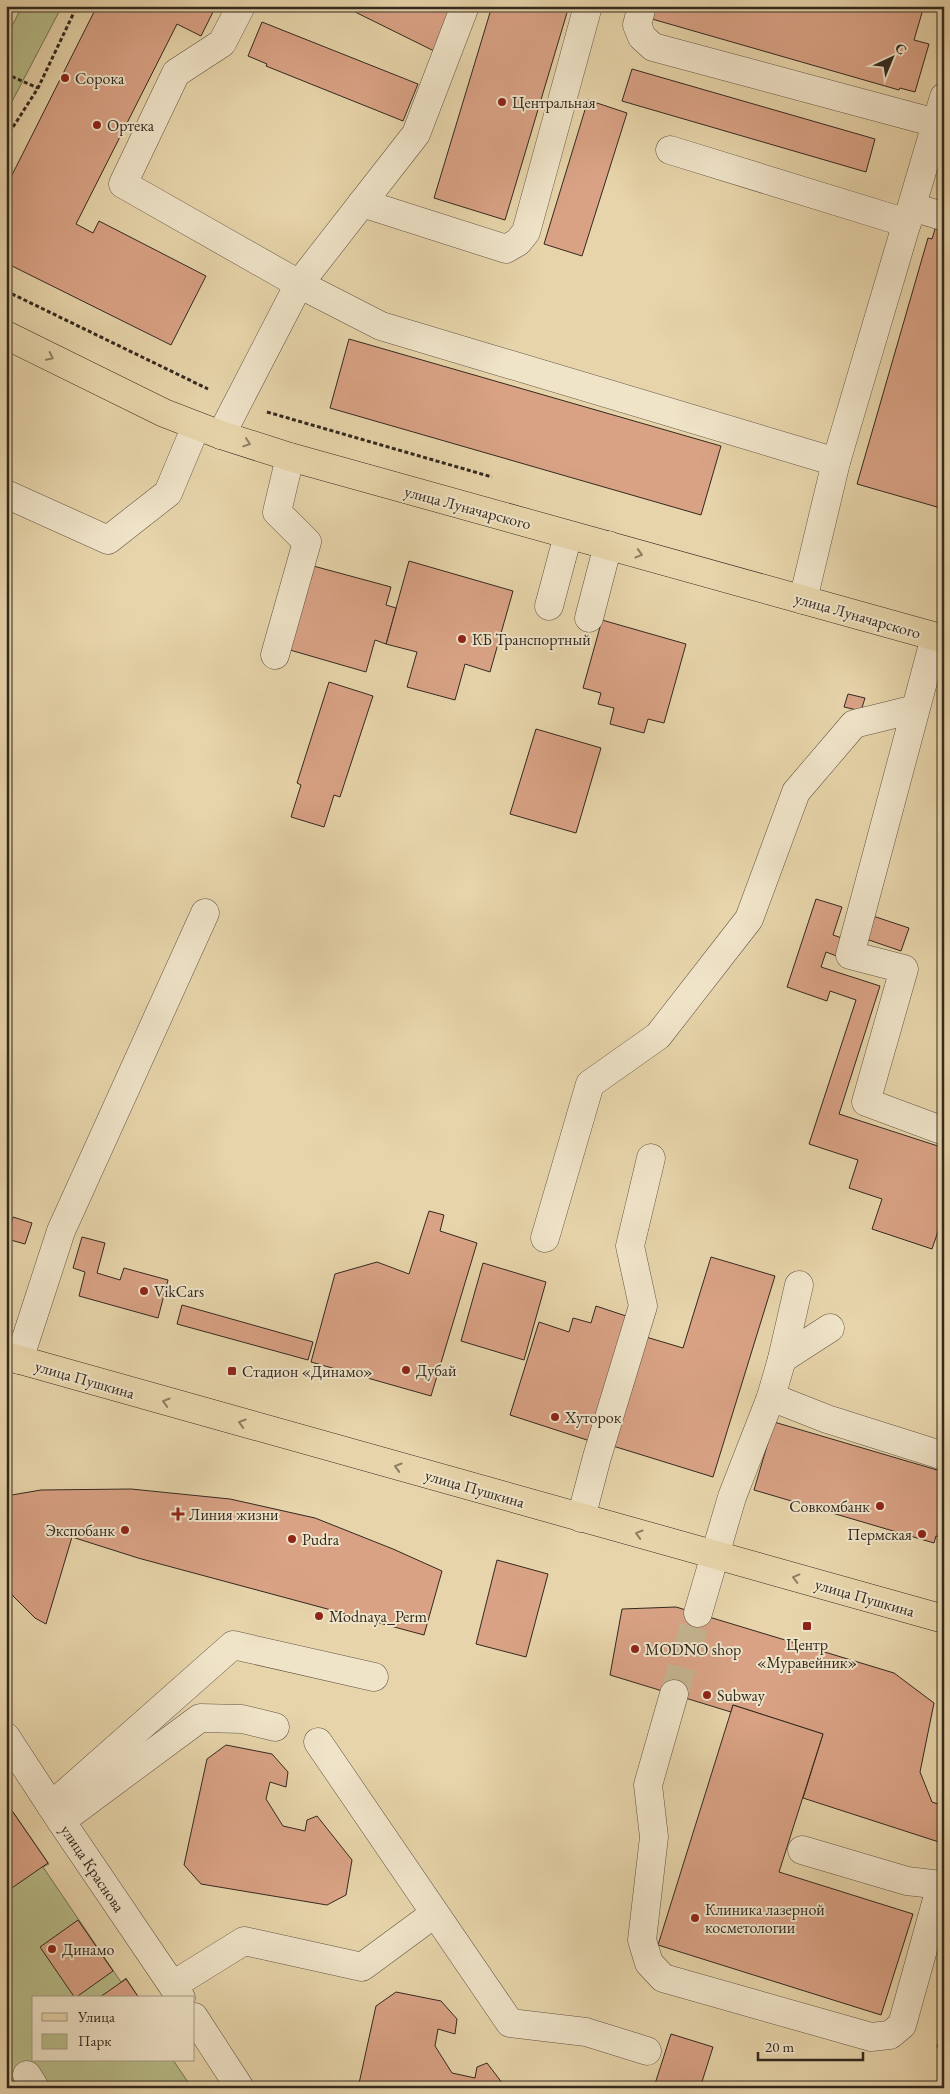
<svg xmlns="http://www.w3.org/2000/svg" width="950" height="2094" viewBox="0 0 950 2094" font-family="'EB Garamond',serif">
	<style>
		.green { fill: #b7bc88; stroke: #757254 }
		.building { fill: #d9a285; stroke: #33291f }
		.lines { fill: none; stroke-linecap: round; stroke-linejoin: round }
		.minor-tunnel { stroke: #c3b28e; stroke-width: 28; stroke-dasharray: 28 14; stroke-linecap: butt }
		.minor-casing { stroke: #605442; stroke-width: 29 }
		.major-casing { stroke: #33291f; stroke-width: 29 }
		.path { stroke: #33291f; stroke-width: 3; stroke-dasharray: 4 2.5; stroke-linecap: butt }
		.minor { stroke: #efe3c8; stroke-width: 28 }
		.major { stroke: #e7d4aa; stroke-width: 28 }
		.oneway { stroke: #8d7e64 }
		.poi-dot { fill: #8f2418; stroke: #efe3c8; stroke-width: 2 }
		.labels { text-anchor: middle; stroke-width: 4; stroke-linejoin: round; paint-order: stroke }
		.poi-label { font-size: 16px; fill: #33291f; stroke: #efe3c8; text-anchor: start }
		.street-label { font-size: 16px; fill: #33291f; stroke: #efe3c8 }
	</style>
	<rect width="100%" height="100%" fill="#e7d4aa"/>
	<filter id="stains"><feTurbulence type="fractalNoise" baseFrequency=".004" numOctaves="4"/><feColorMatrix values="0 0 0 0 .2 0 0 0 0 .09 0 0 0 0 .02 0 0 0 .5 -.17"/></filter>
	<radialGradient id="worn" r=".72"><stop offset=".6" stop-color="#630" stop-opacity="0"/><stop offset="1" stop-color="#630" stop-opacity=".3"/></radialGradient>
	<g class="green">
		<path d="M22,6h40l-56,107v-75z"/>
		<path d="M6,1802l43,62 -6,3 78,115 5,-4 13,20h-105v62h139l15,22 -5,4 1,2h-178z"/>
	</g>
	<g class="building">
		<path d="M97,6h119l-15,30 -24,-12 -101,200 17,9 6,-12 107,55 -35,69 -165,-82v-76z"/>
		<path d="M343,6h113l-22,45z"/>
		<path d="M492,6h77l-64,214 -71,-22z"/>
		<path d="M656,6h268l-10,34 15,4 -14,48 -15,-4 -1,2 -247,-71z"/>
		<path d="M262,22l156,62 -15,37 -137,-55 1,-2 -19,-8z"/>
		<path d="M632,69l243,70 -9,33 -244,-71z"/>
		<path d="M588,100l39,13 -45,143 -38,-12z"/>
		<path d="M944,199v310l-87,-25 71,-246 4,1z"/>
		<path d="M349,339l372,107 -20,69 -371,-107z"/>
		<path d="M409,561l104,30 -23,81 -25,-8 -10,36 -48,-13 10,-35 -31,-8z"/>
		<path d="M306,564l85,23 -5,18 10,3 -10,36 -11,-4 -9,32 -83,-24z"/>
		<path d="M602,620l84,24 -22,79 -16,-4 -4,14 -34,-9 4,-16 -16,-4 3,-11 -18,-5z"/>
		<path d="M329,682l44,14 -33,101 -6,-2 -10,32 -33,-10 10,-32 -4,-2z"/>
		<path d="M848,694l17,4 -4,13 -17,-4z"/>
		<path d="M536,729l65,19 -25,85 -66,-19z"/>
		<path d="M816,899l26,8 -9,28 12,4 -6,18 -13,-5 -5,15 59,19 -41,128 105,34v66l-12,35 -60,-20 10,-30 -33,-11 9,-28 -49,-16 47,-144 -26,-9 -3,10 -40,-14z"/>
		<path d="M873,916l36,12 -8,23 -35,-12z"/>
		<path d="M429,1211l15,4 -4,16 37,12 -46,153 -120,-34 24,-88 42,-12 32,12z"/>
		<path d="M13,1217l19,6 -7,21 -18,-5z"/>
		<path d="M82,1237l23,6 -8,30 23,7 4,-12 44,12 -10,38 -79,-22 6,-24 -12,-4z"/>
		<path d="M711,1257l64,19 -62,201 -100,-31 33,-109 37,11z"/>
		<path d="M483,1263l63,19 -22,78 -63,-19z"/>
		<path d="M182,1305l131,37 -5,18 -131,-36z"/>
		<path d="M596,1306l33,11 -39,124 -80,-26 29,-93 30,10 4,-14 18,5z"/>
		<path d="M774,1422l170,50v66l-8,-2 -2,7 -180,-53z"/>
		<path d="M131,1489l99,10 85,19 78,31 49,22 -18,64 -286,-77 -66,-21 -26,87 -11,-6 -21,-21 -8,-11v-90l35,-6z"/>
		<path d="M497,1560l51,14 -22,83 -50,-13z"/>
		<path d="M676,1607l218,66 40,30 -14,69 12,30 12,4v30l-2,7 -139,-45 20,-64 -90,-29 -2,7 -121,-37 12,-66z"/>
		<path d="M733,1705l90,29 -44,138 134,42 -32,101 -223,-70z"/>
		<path d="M226,1745l46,9 16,18 -2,15 -16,-5 -4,17 17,27 22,5 2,-11 10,-4 35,44 -6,35 -19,10 -126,-21 -17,-19 23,-106z"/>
		<path d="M6,1802l42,61 -42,29z"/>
		<path d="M78,1920l35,51 -38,27 -35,-51z"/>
		<path d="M126,1979l13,19h-38l-1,-1z"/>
		<path d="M396,1992l45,9 16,18 -2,15 -17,-5 -3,17 17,27 23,5 2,-11 10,-4 19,25h-148l18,-82z"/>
		<path d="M944,2024v25l-7,-2z"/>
		<path d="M671,2034l42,13 -13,41h-57l2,-5 9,4z"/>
		<path d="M180,2082l4,6h-12z"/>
	</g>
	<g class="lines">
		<path class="minor-tunnel" d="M674,1694l24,-81"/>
		<defs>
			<g id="minor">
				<path d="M241,6l-19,37 -46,30 -53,111 176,100 117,-150 49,-128"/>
				<path d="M642,6l-5,19 5,12 11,10 283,76"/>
				<path d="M670,150l237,73"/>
				<path d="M362,203l144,46 12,-7 8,-10 62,-226"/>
				<path d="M912,207l27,8"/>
				<path d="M221,435l78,-151 82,42 455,136 -33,138"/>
				<path d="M836,462l108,-365"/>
				<path d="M6,494l102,46 60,-47 28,-67"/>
				<path d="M549,606l19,-71"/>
				<path d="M589,618l19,-73"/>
				<path d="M935,637l-85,318 54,14 -38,133 78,29"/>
				<path d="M275,655l32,-113 -30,-30 13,-55"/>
				<path d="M545,1238l45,-154 68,-48 91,-117 47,-127 58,-68 61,-15"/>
				<path d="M782,1359l48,-31"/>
				<path d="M19,1360l42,-129 144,-318"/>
				<path d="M771,1397l11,-38 17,-74"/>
				<path d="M581,1518l16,-61 46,-151 -13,-60 21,-88"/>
				<path d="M698,1613l34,-116 39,-100 56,22 117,37"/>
				<path d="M674,1694l-26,91 6,52 -12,103 7,23 14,15 208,59 19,-2 12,-10 39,-140h3"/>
				<path d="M6,1737l55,84 120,177"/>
				<path d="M318,1742l192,281 76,9 61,19"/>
				<path d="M51,1806l182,-161 141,32"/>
				<path d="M61,1821l139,-103 42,1 33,8"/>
				<path d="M802,1850l105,31 34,4"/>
				<path d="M173,1985l71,-44 118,26 72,-53"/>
				<path d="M194,2017l46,71"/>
				<path d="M27,2075l8,13"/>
			</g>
			<g id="major">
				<path d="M6,335l158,78 57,22 69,22 654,182"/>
				<path d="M6,1356l938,263"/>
			</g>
		</defs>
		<use href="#minor" class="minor-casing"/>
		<use href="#major" class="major-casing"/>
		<g class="path">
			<path d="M6,74l32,14"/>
			<path d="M6,138l32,-50 39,-82"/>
			<path d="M6,291l202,98"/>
			<path d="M267,412l225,65"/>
			<path d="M942,1561l2,-6"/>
		</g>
		<use href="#minor" class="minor"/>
		<use href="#major" class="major"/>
	</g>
	<defs><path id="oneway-chevron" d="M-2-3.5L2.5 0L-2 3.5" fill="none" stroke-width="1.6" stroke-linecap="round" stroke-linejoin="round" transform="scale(1.25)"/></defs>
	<g class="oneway">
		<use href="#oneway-chevron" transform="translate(50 357) rotate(26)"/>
		<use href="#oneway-chevron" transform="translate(247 443) rotate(18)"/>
		<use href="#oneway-chevron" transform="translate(639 554) rotate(16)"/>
		<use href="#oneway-chevron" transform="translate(166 1402) rotate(-164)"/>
		<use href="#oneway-chevron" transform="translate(242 1423) rotate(-164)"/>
		<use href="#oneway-chevron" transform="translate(398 1467) rotate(-164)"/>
		<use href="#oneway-chevron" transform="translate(639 1534) rotate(-164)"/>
		<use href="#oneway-chevron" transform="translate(796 1578) rotate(-165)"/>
	</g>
	<g class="poi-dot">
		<circle cx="65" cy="78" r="5"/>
		<circle cx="502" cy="102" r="5"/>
		<circle cx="97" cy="125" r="5"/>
		<circle cx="462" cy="639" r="5"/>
		<circle cx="144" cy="1291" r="5"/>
		<circle cx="406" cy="1370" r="5"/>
		<rect x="227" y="1366" width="10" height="10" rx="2.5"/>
		<circle cx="555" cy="1417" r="5"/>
		<circle cx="880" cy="1506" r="5"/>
		<path d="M175.5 1506.5h5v5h5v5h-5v5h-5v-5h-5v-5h5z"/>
		<circle cx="125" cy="1530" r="5"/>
		<circle cx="922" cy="1534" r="5"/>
		<circle cx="292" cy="1539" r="5"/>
		<circle cx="319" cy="1616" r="5"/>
		<rect x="802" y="1621" width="10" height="10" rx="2.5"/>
		<circle cx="635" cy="1649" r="5"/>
		<circle cx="707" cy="1695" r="5"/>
		<circle cx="695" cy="1918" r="5"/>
		<circle cx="52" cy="1949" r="5"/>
	</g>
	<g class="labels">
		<g class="poi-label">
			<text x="75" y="84">Сорока</text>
			<text x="512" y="108">Центральная</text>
			<text x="107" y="131">Ортека</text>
			<text x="472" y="645">КБ Транспортный</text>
			<text x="154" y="1297">VikCars</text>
			<text x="416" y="1376">Дубай</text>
			<text x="242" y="1377">Стадион «Динамо»</text>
			<text x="565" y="1423">Хуторок</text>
			<text x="870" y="1512" text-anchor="end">Совкомбанк</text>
			<text x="189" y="1520">Линия жизни</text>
			<text x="115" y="1536" text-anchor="end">Экспобанк</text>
			<text x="912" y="1540" text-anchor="end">Пермская</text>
			<text x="302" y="1545">Pudra</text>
			<text x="329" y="1622">Modnaya_Perm</text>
			<text x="807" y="1650" text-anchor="middle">Центр<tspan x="807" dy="18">«Муравейник»</tspan></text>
			<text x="645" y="1655">MODNO shop</text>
			<text x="717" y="1701">Subway</text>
			<text x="705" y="1915">Клиника лазерной<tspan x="705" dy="18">косметологии</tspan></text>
			<text x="62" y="1955">Динамо</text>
		</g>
		<g class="street-label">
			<text transform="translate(468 507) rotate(15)" y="6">улица Луначарского</text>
			<text transform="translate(858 615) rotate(16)" y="6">улица Луначарского</text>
			<text transform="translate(85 1379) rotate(16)" y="6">улица Пушкина</text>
			<text transform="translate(475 1488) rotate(16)" y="6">улица Пушкина</text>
			<text transform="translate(865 1597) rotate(16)" y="6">улица Пушкина</text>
			<text transform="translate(93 1868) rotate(56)" y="6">улица Краснова</text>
		</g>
	</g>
	<rect width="950" height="2094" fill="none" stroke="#e7d4aa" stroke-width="25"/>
	<rect x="8" y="8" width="935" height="2079" fill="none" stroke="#33291f" stroke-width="2.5"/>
	<rect x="12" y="12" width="925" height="2069" fill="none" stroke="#33291f"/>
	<rect x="32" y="1996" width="162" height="65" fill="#efe3c8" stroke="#a49984"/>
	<rect x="42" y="2013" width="25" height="8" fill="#e7d4aa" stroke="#a49984"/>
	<text x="78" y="2022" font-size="15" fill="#33291f">Улица</text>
	<rect x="42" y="2034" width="25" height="15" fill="#b7bc88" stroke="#a49984"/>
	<text x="78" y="2046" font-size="15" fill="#33291f">Парк</text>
	<g transform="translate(892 58) rotate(44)" stroke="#efe3c8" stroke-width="4" paint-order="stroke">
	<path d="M0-4L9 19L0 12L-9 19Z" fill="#33291f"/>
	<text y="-8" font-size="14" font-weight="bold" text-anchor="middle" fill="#33291f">С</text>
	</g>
	<path d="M758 2052v8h105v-8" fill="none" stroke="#33291f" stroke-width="2.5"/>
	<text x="765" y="2052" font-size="15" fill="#33291f" stroke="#efe3c8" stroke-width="4" paint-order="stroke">20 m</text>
	<rect width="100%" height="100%" filter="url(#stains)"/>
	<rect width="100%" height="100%" fill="url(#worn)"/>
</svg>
